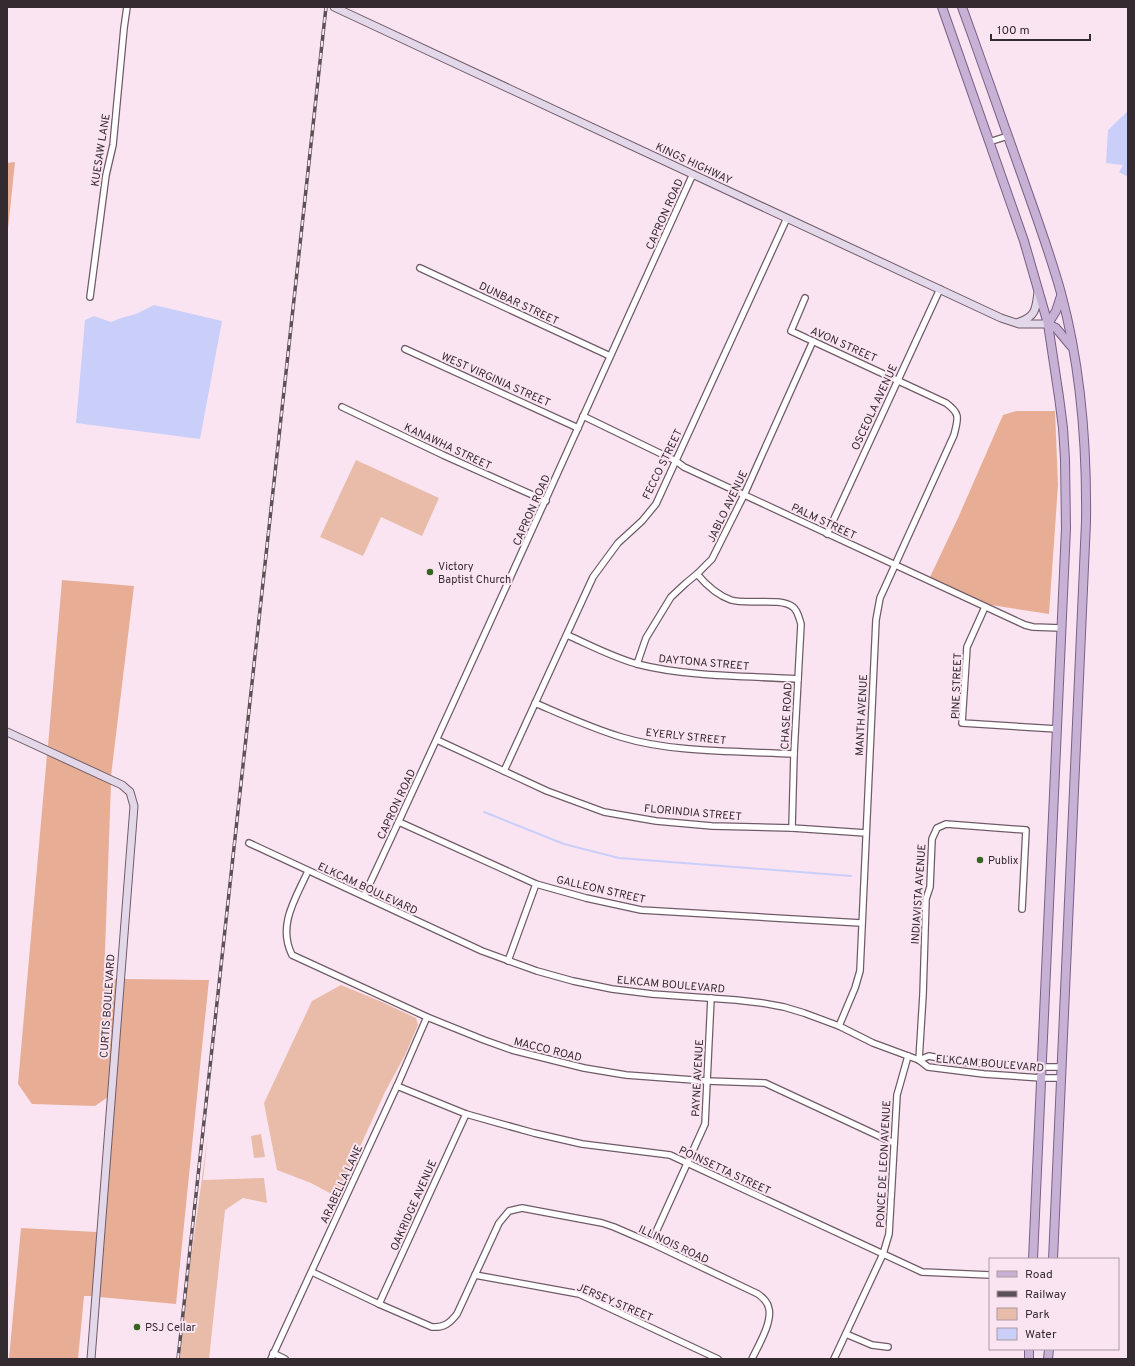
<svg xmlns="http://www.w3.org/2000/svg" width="1135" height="1366" viewBox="0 0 1135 1366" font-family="Overpass,sans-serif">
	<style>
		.green { fill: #e9bca9 }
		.forest { fill: #e7ae95 }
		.water { fill: #cacffa }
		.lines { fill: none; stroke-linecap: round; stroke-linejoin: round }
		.stream { stroke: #cacffa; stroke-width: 2 }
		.street-casing { stroke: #6f5b67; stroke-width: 8 }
		.secondary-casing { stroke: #6f5b67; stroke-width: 9 }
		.primary-casing { stroke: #7b6089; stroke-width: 10 }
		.street { stroke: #fff; stroke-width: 5.5 }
		.secondary { stroke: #e3d8ea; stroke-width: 7 }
		.primary { stroke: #c7b1d5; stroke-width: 8 }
		.rail-casing { stroke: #5d5158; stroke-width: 3.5 }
		.rail { stroke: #fbe4f1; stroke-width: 2; stroke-dasharray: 6; stroke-linecap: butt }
		.poi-dot { fill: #356322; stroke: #fbe4f1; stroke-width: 1.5 }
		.labels { text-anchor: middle; stroke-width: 4; stroke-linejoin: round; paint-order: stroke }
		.street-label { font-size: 11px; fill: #342b30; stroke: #fbe4f1 }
		.poi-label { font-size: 11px; fill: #342b30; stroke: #fbe4f1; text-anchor: start }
	</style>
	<rect width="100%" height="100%" fill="#fbe4f1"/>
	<g class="green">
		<path d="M356,460l83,38 -17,38 -41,-19 -18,39 -43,-19z"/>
		<path d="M341,985l41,17 34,16 2,7 -13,30 -20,37 -48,105 -26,-14 -34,-13 -13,-67 48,-102z"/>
		<path d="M208,1134l-5,46 61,-2 3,25 -24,-5 -18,12 -16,149h-29l5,-57z"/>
		<path d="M261,1134l4,23 -11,1 -3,-22z"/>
	</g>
	<g class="forest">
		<path d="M15,162l-8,77v-76z"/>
		<path d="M1016,411h39l3,74 -9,129 -58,-9 -61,-28 28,-59 45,-103z"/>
		<path d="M62,580l72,6 -23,190 -63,-30z"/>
		<path d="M47,754l64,30 -7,195h13l-9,118 -13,9 -63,-2 -14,-20z"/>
		<path d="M124,979l85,1 -7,67 -26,257 -77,-7z"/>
		<path d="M21,1228l76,4 -5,64h-8l-6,63h-69z"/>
	</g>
	<g class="water">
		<path d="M1128,111v66l-9,-5 4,-7 -17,-2 2,-33z"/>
		<path d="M154,305l68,16 -22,118 -124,-16 9,-103 9,-4 17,6 10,-4 15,-4z"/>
	</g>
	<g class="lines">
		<path class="stream" d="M484,812l80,32 55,14 232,18"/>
		<defs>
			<g id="street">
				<path d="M989,142l19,-6"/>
				<path d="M420,268l190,88"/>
				<path d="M90,297l16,-122 7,-30 11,-117 3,-21"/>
				<path d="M805,298l-14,33 155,72c15,11 12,15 8,32l-74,163 -4,22 -16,351 -5,17 -16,38"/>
				<path d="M405,349l173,79"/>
				<path d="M342,407l101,48 103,46"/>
				<path d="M583,416l93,45 8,6 341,158 8,2 29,1"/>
				<path d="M827,534l113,-245"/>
				<path d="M697,574c10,12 20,21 34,26 16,5 49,-3 62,7 5,4 6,11 8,17l-7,130 -2,74"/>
				<path d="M985,607l-18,40 -5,76 95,6"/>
				<path d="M567,635c23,10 45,22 70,29 51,13 109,12 161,15"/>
				<path d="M637,664l9,-26 25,-41 15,-14 11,-9 15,-15 32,-64 69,-154"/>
				<path d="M535,703c28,12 56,25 86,34 52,16 119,14 173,17"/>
				<path d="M437,740l110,51 57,21 52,9 56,5 80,2 74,5"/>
				<path d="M504,771l89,-194 25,-34 24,-22 14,-17 131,-286"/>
				<path d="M399,822l137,62 50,14 55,12 220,13"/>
				<path d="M249,843l233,108 55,20 36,10 39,8 40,5 84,6 26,3 22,4 20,6 35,13 34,17 46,17 9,7 56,7 58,4h19"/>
				<path d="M308,871c-12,27 -31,54 -16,84l135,62 57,23 28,10 72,18 42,7 81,6 58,2 129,60"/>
				<path d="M364,896c112,-239 219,-481 329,-722"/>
				<path d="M508,961l28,-77"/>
				<path d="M919,1060l4,-65 3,-96 4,-12 2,-48 5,-11 9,-4 80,6 -4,79"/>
				<path d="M919,1060l10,-4 30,6 83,5h20"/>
				<path d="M397,1086l69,28 68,19 48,11 88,11 252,117 68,3"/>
				<path d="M651,1243l54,-119 6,-126"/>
				<path d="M312,1272l67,32 53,23c12,1 18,-4 25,-13l42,-91 10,-12 13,-3 80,15 12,4 37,16 107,51c5,4 10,8 11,15 3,14 -11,37 -17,50"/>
				<path d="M475,1275l104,19 139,65"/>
				<path d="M379,1304l87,-190"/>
				<path d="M846,1334l26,11 16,2"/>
				<path d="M273,1353l12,6"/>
				<path d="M271,1359l126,-273 30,-69"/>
				<path d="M834,1359l49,-105 6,-20 8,-139 11,-39"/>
			</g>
			<g id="secondary">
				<path d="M334,7l667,311 18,6h29"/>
				<path d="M1019,322c17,-5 17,-14 19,-30"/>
				<path d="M7,732l115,53 8,7 4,14 -43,553"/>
			</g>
			<g id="primary">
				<path d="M942,7l82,234 24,83 11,73 4,31 2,31 1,69 -33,731"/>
				<path d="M962,7c20,55 39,110 59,166 14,40 29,80 40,120 20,74 26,152 25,229l-33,737"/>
				<path d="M1048,324l8,4 15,18"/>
				<path d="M1048,324l8,-13 5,-15"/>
				<path d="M1029,1359v-10"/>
				<path d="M1048,1359l1,-10"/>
			</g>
		</defs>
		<use href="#street" class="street-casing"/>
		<use href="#secondary" class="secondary-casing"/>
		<use href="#primary" class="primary-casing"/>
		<use href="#street" class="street"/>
		<use href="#secondary" class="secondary"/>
		<use href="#primary" class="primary"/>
		<defs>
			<path id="rail" d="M178,1359l148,-1352"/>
		</defs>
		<use href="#rail" class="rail-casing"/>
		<use href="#rail" class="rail"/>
	</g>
	<g class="poi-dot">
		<circle cx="430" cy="572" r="4"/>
		<circle cx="980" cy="860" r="4"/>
		<circle cx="137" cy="1327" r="4"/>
	</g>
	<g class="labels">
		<g class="street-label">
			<text transform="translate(100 150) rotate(-81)" y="4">KUESAW LANE</text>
			<text transform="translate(694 163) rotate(25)" y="4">KINGS HIGHWAY</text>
			<text transform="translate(664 214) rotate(-66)" y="4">CAPRON ROAD</text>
			<text transform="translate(519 303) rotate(25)" y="4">DUNBAR STREET</text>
			<text transform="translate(844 344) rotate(24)" y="4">AVON STREET</text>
			<text transform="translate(496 379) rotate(24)" y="4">WEST VIRGINIA STREET</text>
			<text transform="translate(874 407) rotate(-65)" y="4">OSCEOLA AVENUE</text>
			<text transform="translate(448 446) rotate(25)" y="4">KANAWHA STREET</text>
			<text transform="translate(662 464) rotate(-64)" y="4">FECCO STREET</text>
			<text transform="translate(727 506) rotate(-64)" y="4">JABLO AVENUE</text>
			<text transform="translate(531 510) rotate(-66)" y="4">CAPRON ROAD</text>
			<text transform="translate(824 521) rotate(25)" y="4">PALM STREET</text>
			<text transform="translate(704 662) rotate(5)" y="4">DAYTONA STREET</text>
			<text transform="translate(956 686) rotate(-88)" y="4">PINE STREET</text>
			<text transform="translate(861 715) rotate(-87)" y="4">MANTH AVENUE</text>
			<text transform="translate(786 716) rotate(-87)" y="4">CHASE ROAD</text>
			<text transform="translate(686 736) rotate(6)" y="4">EYERLY STREET</text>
			<text transform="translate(396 804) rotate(-65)" y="4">CAPRON ROAD</text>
			<text transform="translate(693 812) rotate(5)" y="4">FLORINDIA STREET</text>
			<text transform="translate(368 888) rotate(25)" y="4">ELKCAM BOULEVARD</text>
			<text transform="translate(601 889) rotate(13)" y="4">GALLEON STREET</text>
			<text transform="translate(918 894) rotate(-86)" y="4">INDIAVISTA AVENUE</text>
			<text transform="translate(671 984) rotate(5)" y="4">ELKCAM BOULEVARD</text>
			<text transform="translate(107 1006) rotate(-86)" y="4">CURTIS BOULEVARD</text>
			<text transform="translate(548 1049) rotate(14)" y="4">MACCO ROAD</text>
			<text transform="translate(990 1063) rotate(5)" y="4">ELKCAM BOULEVARD</text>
			<text transform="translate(697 1078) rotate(-87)" y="4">PAYNE AVENUE</text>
			<text transform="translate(883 1164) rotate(-87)" y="4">PONCE DE LEON AVENUE</text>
			<text transform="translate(725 1170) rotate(25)" y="4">POINSETTA STREET</text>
			<text transform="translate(341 1184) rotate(-65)" y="4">ARABELLA LANE</text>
			<text transform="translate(413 1205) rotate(-66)" y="4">OAKRIDGE AVENUE</text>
			<text transform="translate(674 1244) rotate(25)" y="4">ILLINOIS ROAD</text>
			<text transform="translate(615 1302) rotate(23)" y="4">JERSEY STREET</text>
		</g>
		<g class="poi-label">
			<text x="438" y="570">Victory<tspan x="438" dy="13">Baptist Church</tspan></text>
			<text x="988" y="864">Publix</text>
			<text x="145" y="1331">PSJ Cellar</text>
		</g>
	</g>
	<rect width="1135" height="1366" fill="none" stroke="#342b30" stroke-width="16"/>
	<rect x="989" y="1258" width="130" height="92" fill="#fbe4f1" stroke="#ab9aa4"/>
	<rect x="997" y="1271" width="20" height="6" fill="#c7b1d5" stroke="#ab9aa4"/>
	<text x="1025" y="1278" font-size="12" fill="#342b30">Road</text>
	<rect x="997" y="1291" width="20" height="6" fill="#5d5158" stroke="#ab9aa4"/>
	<text x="1025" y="1298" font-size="12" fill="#342b30">Railway</text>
	<rect x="997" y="1308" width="20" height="12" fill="#e9bca9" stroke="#ab9aa4"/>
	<text x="1025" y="1318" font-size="12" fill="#342b30">Park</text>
	<rect x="997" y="1328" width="20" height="12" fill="#cacffa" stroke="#ab9aa4"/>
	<text x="1025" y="1338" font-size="12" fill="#342b30">Water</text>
	<path d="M991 34v6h99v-6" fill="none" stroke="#342b30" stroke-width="2"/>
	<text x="997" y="34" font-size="12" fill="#342b30" stroke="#fbe4f1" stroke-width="3" paint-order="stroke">100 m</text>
</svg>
